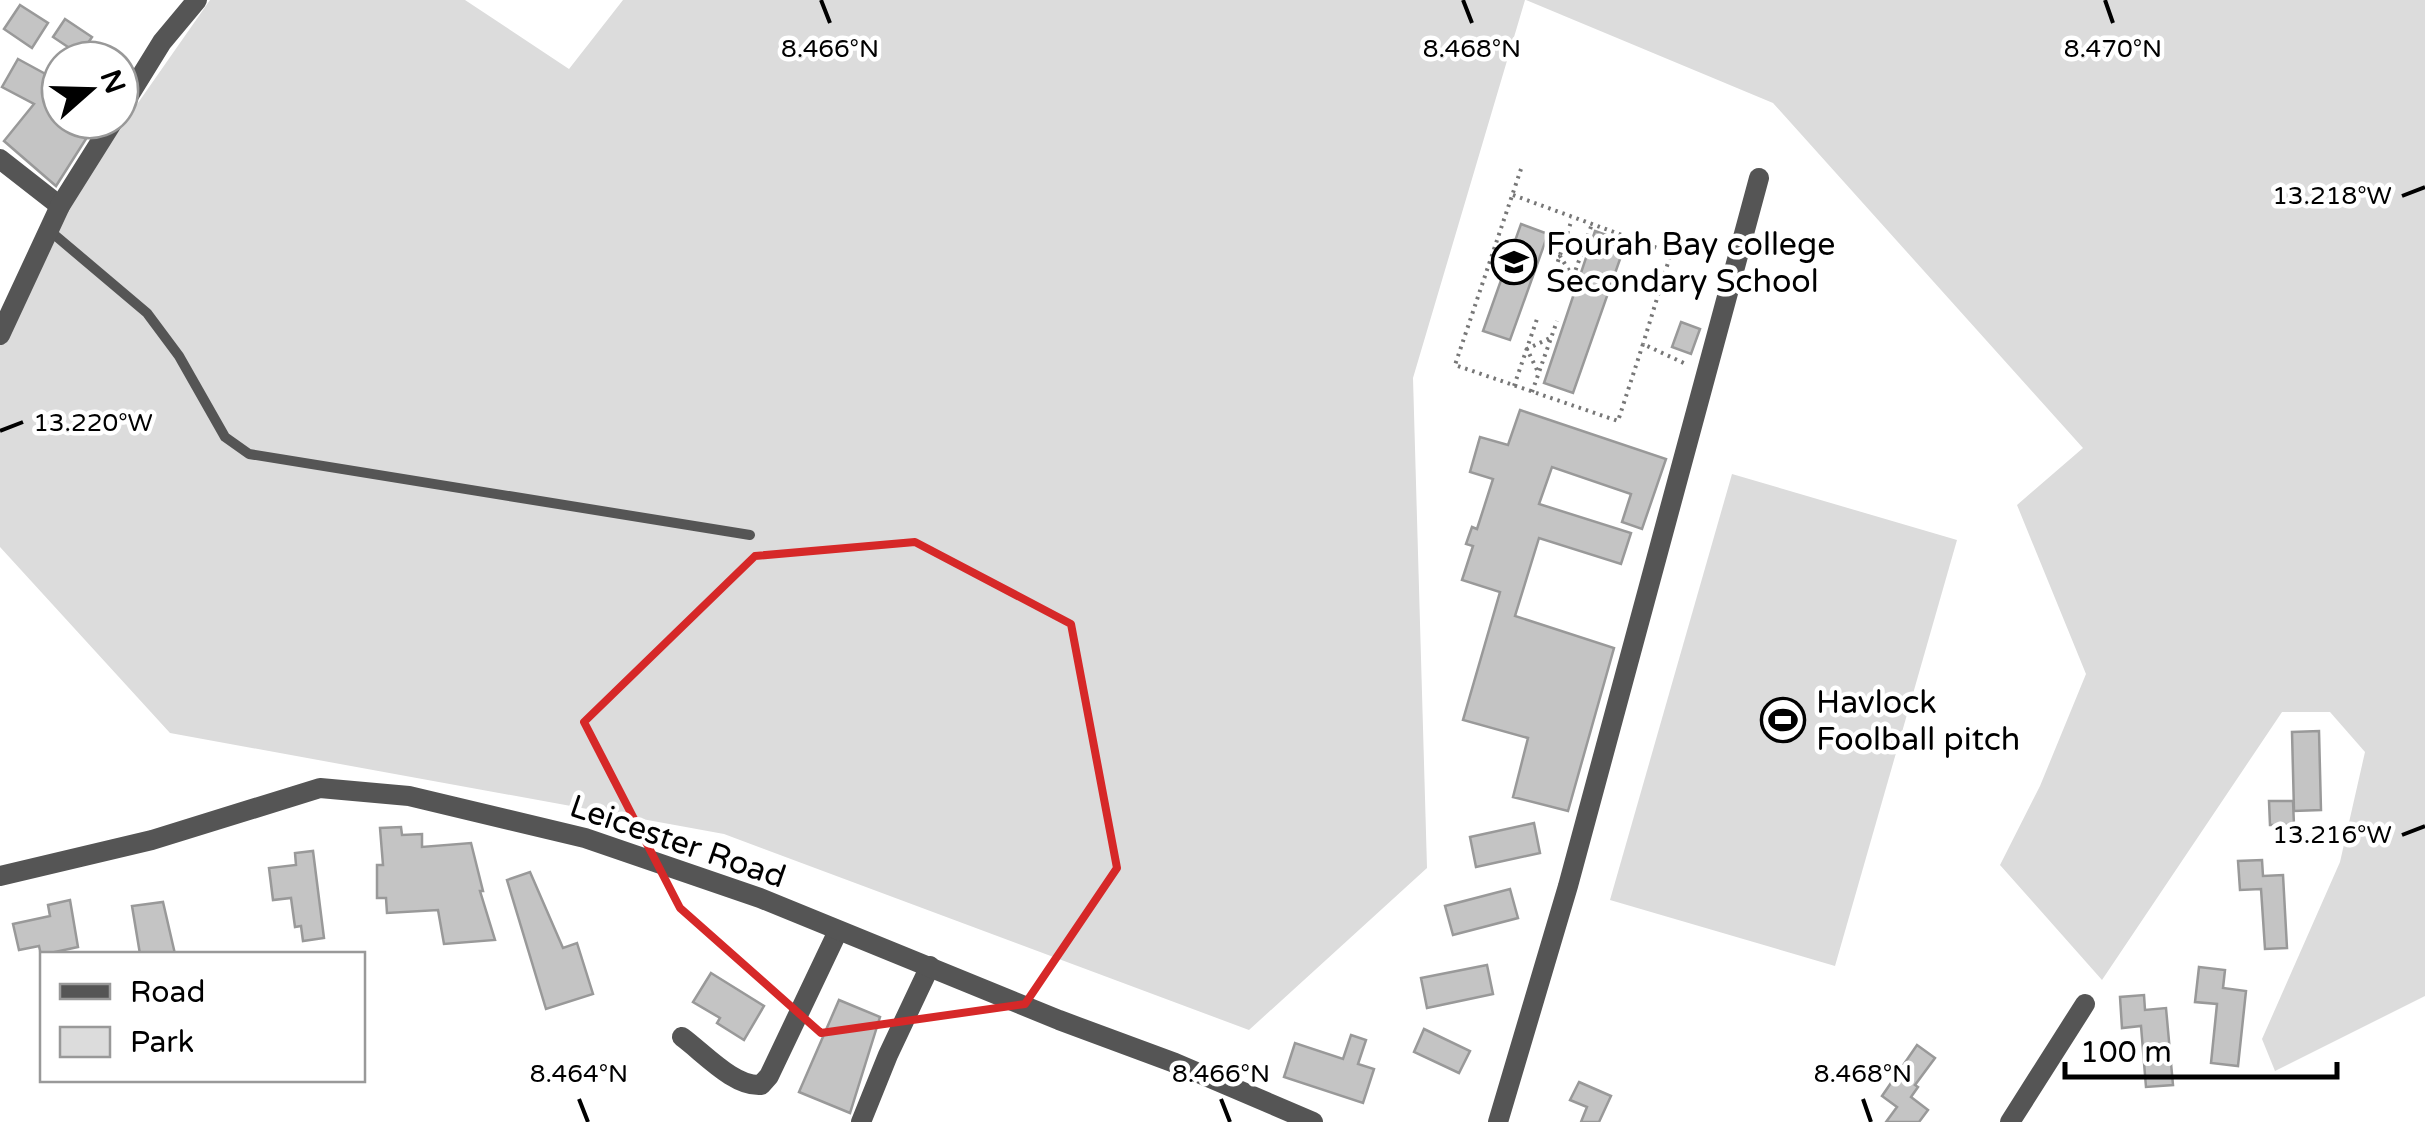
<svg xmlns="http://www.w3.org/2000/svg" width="2425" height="1122" viewBox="0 0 2425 1122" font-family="'Varela Round',sans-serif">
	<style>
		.green { fill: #dcdcdc }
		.building { fill: #c4c4c4; stroke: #999; stroke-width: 2.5 }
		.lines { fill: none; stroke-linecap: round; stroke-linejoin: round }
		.path { stroke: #777; stroke-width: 4; stroke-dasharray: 2.5 5; stroke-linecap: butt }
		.service { stroke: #555; stroke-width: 10 }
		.minor { stroke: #555; stroke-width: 20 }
		.tertiary { stroke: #555; stroke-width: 20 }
		.marked { fill: none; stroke: #d62828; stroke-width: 8; stroke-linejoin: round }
		.ticks { fill: none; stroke: #000; stroke-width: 4 }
		.labels { text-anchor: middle; stroke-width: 9; stroke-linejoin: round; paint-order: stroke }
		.poi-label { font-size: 32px; fill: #000; stroke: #fff; text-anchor: start }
		.street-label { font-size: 32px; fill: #000; stroke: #fff }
		.ticks-label { font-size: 25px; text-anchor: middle; fill: #000; stroke: #fff; stroke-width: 9; stroke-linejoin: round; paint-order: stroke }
	</style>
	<rect width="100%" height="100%" fill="#fff"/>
	<g class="green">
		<path d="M210,0h255l104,69 54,-69h902l-112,378 14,490 -178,162 -525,-196 -554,-101 -170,-186v-225l96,-159z"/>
		<path d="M1526,0h899v996l-150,75 -13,-32 78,-177 25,-110 -35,-40h-48l-180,268 -102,-115 40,-79 46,-112 -69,-169 66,-57 -310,-345z"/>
		<path d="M1732,474l225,66 -122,426 -225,-66z"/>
	</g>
	<g class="building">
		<path d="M20,5l28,18 -16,25 -28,-19z"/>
		<path d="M65,19l27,18 -12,18 -27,-18z"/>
		<path d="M18,59l33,18 -2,4 11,6v33h38l-42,66 -52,-45 30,-37 -32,-17z"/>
		<path d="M1521,224l27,10 -38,106 -27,-9z"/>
		<path d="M1595,231l31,11 -53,151 -29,-10z"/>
		<path d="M1681,322l19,7 -9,25 -19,-7z"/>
		<path d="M1520,410l146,49 -24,70 -20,-7 9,-28 -79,-27 -13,37 92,29 -10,31 -82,-26 -24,78 99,32 -46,163 -55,-14 15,-59 -65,-18 37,-128 -38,-12 11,-34 -7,-2 6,-17 5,2 16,-50 -23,-7 10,-35 28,8z"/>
		<path d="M2319,731l2,79 -27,1 -2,-79z"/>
		<path d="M2269,801h24l1,24h-24z"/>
		<path d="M1534,823l6,30 -64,14 -6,-30z"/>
		<path d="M401,827l1,8 20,-1v13l49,-4 12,48h-3l15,49 -51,4 -6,-34 -51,3 -1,-15h-9v-33h6l-3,-37z"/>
		<path d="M313,851l11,87 -21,3 -2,-15 -6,1 -4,-29 -18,2 -4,-32 27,-3 -1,-12z"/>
		<path d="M2262,860l1,16 20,-1 4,73 -22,1 -4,-60 -21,1 -2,-29z"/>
		<path d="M530,872l33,76 14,-5 16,51 -47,15 -39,-129z"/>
		<path d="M1510,889l8,29 -65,17 -8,-29z"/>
		<path d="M70,900l8,47 -37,8 -2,-9 -20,4 -6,-26 37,-8 -2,-11z"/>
		<path d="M163,902l12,52h-35l-8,-48z"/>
		<path d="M1487,965l6,29 -66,14 -6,-30z"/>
		<path d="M2199,967l26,3 -2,18 23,3 -8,75 -27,-3 6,-59 -22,-2z"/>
		<path d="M711,973l53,33 -20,34 -27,-17 3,-5 -27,-16z"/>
		<path d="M2144,995l1,15 21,-2 7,77 -27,2 -5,-61 -19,2 -2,-31z"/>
		<path d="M839,1000l41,17 -30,96 -51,-21z"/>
		<path d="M1424,1029l46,22 -11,22 -45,-21z"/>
		<path d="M1351,1035l15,5 -8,24 16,5 -11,34 -79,-26 11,-34 48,16z"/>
		<path d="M1917,1045l18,13 -20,27 3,2 -7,10 17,13 -9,12h-33l11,-15 -15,-11z"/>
		<path d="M1579,1082l32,14 -12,26h-18l6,-15 -17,-7z"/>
	</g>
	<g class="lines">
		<g class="path">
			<path d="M1521,169l-66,196 163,56 25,-77 45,21"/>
			<path d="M1513,195l158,58 -28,91"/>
			<path d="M1553,276l19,-57"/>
			<path d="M1573,277l12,-33"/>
			<path d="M1569,283l4,-6 -13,-21 25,-13 7,-19"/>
			<path d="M1537,370l-10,-21 25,-12"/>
			<path d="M1514,386l24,-70"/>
			<path d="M1532,392l25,-71"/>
		</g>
		<path class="service" d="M50,231l97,82 32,43 46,81 24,17 501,81"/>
		<g class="minor">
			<path d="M120,110l42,-68 35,-42"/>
			<path d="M0,159l60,47"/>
			<path d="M0,335l60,-129 54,-86"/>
			<path d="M682,1037c22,16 52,50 79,48l8,-9 69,-145"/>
			<path d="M861,1122l27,-67 42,-89"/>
			<path d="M1498,1122l70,-236 191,-708"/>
			<path d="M2010,1122l75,-118"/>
		</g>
		<path class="tertiary" d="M0,876l152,-36 168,-52 89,8 176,42 175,60 299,122 116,43 138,59"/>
	</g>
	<path class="marked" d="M915,542l156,82 46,244 -92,136 -204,29 -141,-125 -96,-186 171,-166z"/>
	<path class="ticks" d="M821,0l9,23M1463,0l9,23M2105,0l8,23M2402,196l23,-9M0,431l23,-9M2402,835l23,-9M579,1099l9,23M1221,1099l9,23M1863,1099l8,23"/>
	<defs>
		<symbol id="school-ring" viewBox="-11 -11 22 22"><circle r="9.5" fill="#fff" stroke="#000" stroke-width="1.5"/><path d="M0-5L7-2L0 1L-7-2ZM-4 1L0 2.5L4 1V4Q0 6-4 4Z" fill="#000"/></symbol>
		<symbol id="stadium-ring" viewBox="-11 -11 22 22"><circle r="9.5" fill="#fff" stroke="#000" stroke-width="1.5"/><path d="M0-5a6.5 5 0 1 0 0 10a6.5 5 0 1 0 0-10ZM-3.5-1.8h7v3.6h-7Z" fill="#000"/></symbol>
	</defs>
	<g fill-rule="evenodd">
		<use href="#school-ring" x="1489" y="237" width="50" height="50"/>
		<use href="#stadium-ring" x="1758" y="695" width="50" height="50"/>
	</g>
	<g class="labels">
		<g class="poi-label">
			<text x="1546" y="255">Fourah Bay college<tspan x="1546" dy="37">Secondary School</tspan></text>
			<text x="1816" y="713">Havlock<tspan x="1816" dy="37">Foolball pitch</tspan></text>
		</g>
		<g class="street-label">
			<text transform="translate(678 841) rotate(19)" y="11">Leicester Road</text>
		</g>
	</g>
	<g class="ticks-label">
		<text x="830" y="57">8.466°N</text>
		<text x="1472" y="57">8.468°N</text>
		<text x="2113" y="57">8.470°N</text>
		<text x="2332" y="204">13.218°W</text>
		<text x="93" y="431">13.220°W</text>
		<text x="2332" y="843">13.216°W</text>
		<text x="579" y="1082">8.464°N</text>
		<text x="1221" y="1082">8.466°N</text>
		<text x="1863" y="1082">8.468°N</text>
	</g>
	<rect x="40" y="952" width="325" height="130" fill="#ffffff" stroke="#999999" stroke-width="2.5"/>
	<rect x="60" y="984" width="50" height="15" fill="#555555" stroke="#999999" stroke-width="2.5"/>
	<text x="130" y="1002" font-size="30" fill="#000000">Road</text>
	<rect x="60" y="1027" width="50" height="30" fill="#dcdcdc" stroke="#999999" stroke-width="2.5"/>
	<text x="130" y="1052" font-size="30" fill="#000000">Park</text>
	<g transform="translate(90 90) rotate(70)"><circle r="48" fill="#ffffff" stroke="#999999" stroke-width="2.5"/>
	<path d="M0-8L18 38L0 25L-18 38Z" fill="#000000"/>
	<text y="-15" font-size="28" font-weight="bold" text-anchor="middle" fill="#000000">N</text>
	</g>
	<path d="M2065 1062v15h272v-15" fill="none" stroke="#000000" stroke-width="5"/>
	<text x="2080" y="1062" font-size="30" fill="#000000" stroke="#ffffff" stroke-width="8" paint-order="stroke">100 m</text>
</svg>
